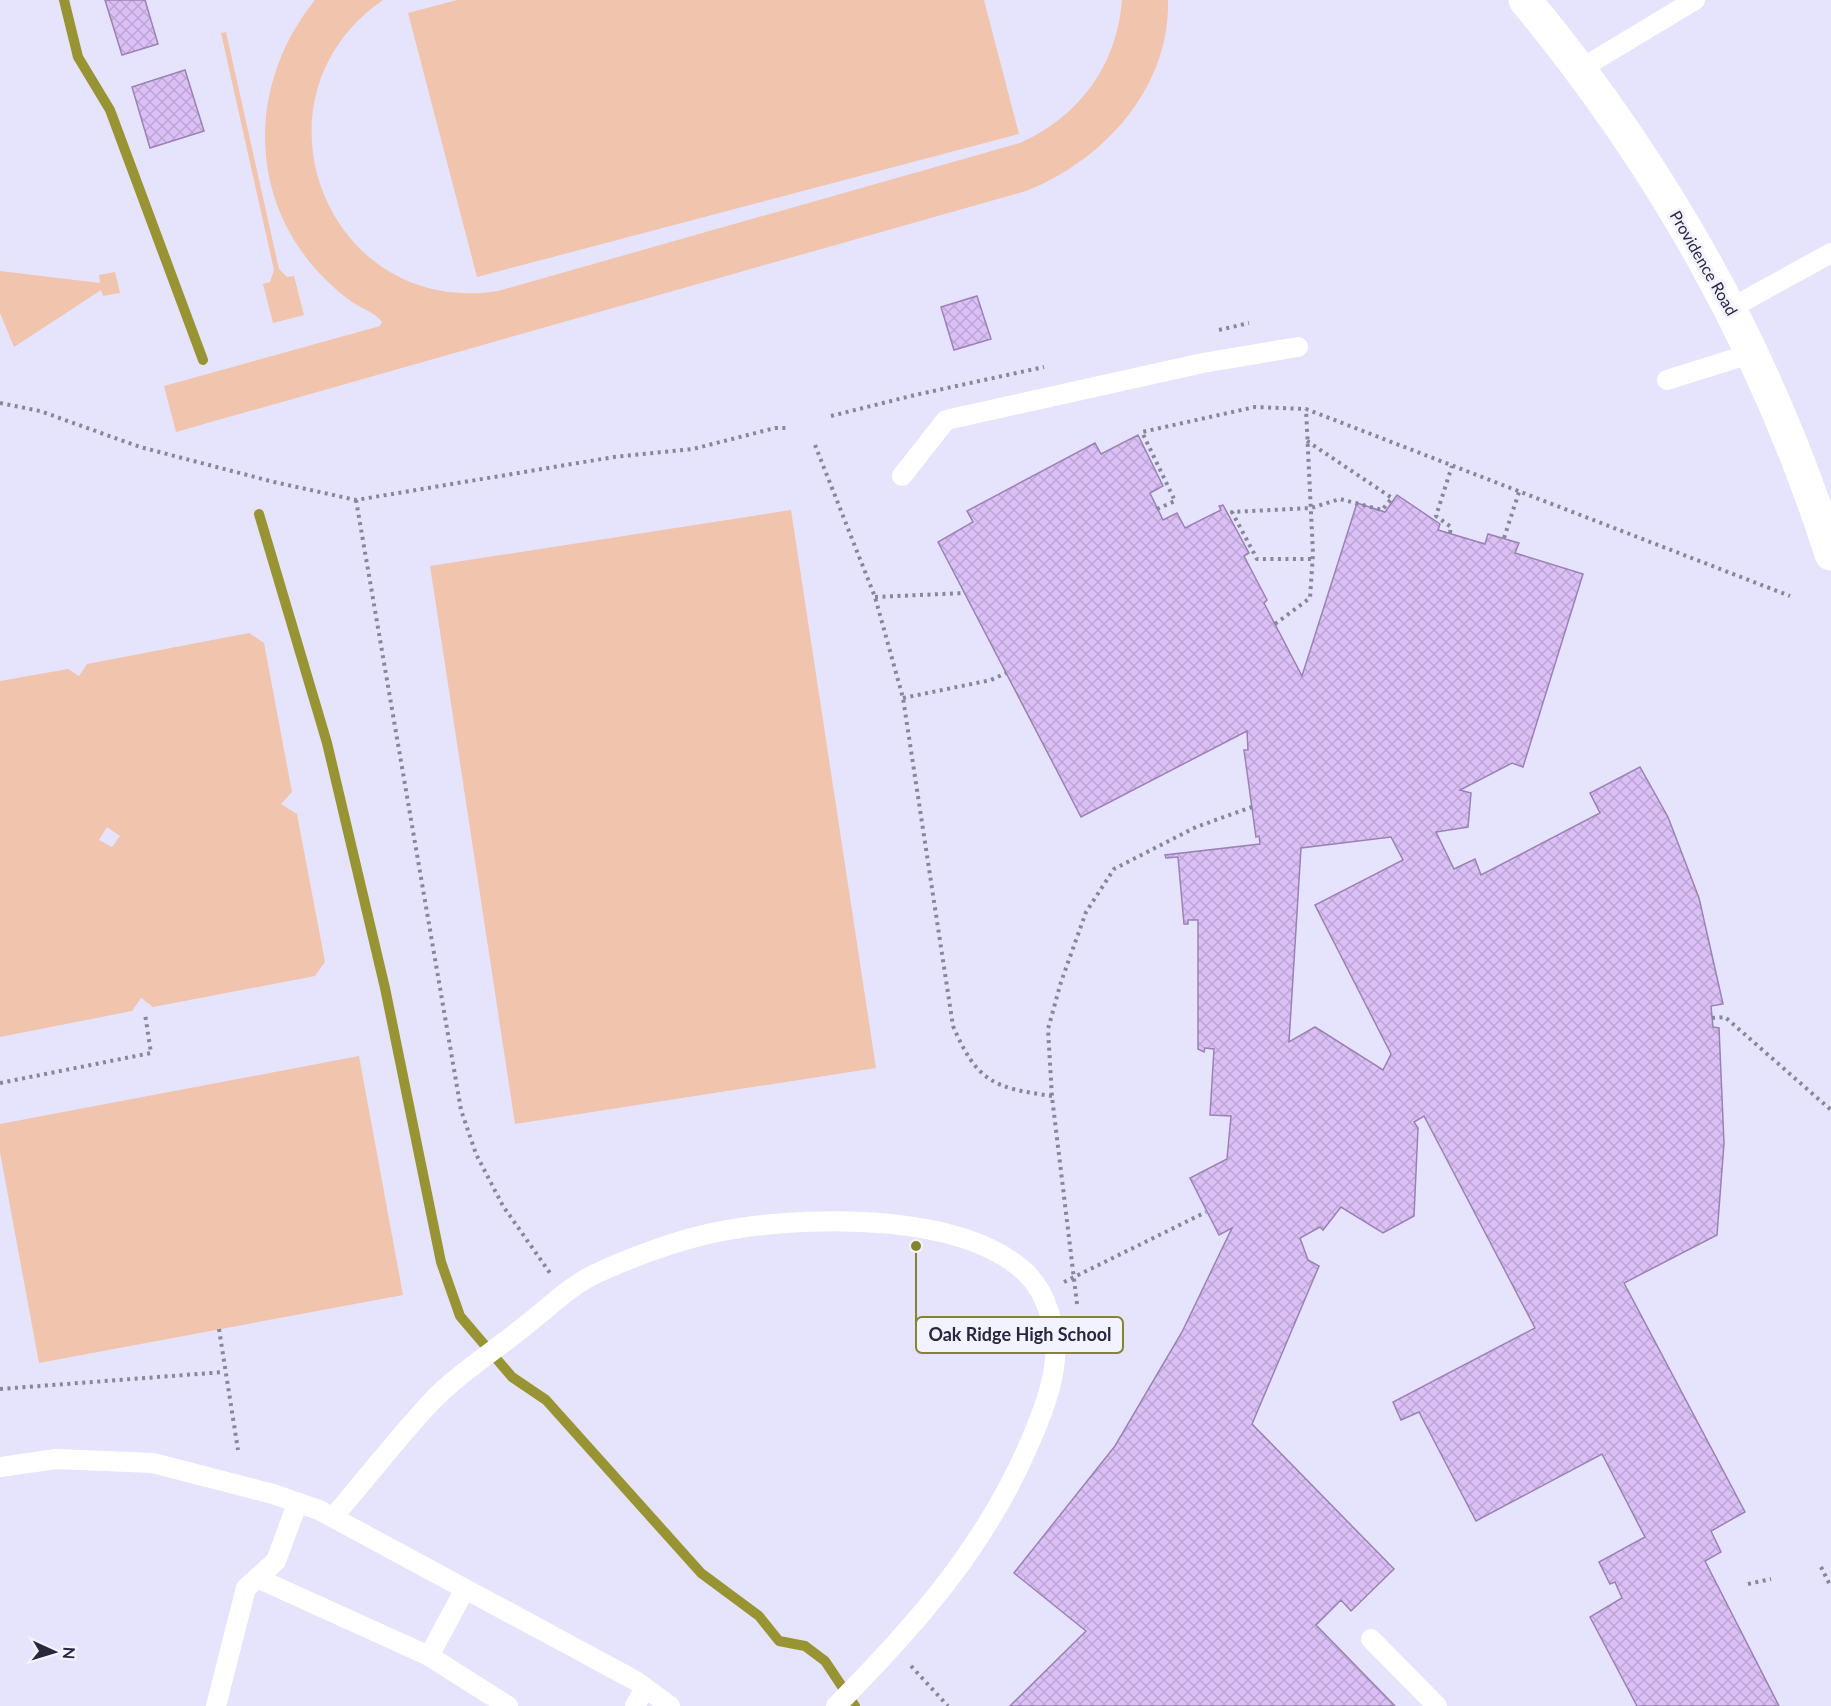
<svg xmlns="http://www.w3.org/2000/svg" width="1831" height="1706" viewBox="0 0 1831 1706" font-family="Lato,sans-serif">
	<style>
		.garden { fill: #f1c4ae; fill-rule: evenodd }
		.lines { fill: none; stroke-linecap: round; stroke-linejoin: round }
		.stream { stroke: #989434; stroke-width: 10 }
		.building { fill: url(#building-cross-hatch); stroke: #9b81b4; stroke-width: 1.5; fill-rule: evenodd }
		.path { stroke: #88869d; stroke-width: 4; stroke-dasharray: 3 4.5; stroke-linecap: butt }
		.lane { stroke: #fff; stroke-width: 20 }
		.secondary { stroke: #fff; stroke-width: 33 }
		.labels { text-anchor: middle; stroke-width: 6; stroke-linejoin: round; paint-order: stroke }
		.street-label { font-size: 16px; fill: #29273d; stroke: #f3f3ff }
		.leader { fill: none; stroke: #85832b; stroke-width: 2 }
		.callout-dot { fill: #85832b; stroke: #f3f3ff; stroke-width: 2 }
		.callout { fill: #f3f3ff; stroke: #85832b; stroke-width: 2 }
		.callout-label { font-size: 18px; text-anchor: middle; font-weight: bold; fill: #29273d }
	</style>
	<defs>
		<pattern id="building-cross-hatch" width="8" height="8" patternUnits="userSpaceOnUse" patternTransform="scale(1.5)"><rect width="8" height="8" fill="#dbc0f6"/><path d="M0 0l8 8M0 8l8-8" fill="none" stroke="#bca5d4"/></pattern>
	</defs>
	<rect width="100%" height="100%" fill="#e5e4fc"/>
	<g class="garden">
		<path d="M315,0h68c-142,98 -56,318 115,291l522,-148c60,-27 97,-78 102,-143h46c2,88 -64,160 -142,191l-850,241 -12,-46 216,-60 2,-4c-6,-9 -21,-14 -30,-20 -10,-7 -19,-15 -28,-24 -77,-78 -77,-194 -9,-278z"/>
		<path d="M457,0h527l35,134 -542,143 -69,-264z"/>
		<path d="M226,32l53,237 8,8 7,-1 10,39 -31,8 -10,-39 7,-2 4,-12 -53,-237z"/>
		<path d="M0,271l100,12 -1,-8 16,-3 5,21 -17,3 -2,-6 -87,57 -14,-34z"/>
		<path d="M791,510l85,558 -361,56 -85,-558z"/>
		<path d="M249,633l15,10 28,149 -11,12 16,10 28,148 -10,14 -162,31 -12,-9 -9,13 -132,26v-356l68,-12 11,7 8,-12zM107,827l13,9 -8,11 -13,-7z"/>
		<path d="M359,1056l44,239 -364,68 -39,-211v-28z"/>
	</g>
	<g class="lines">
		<g class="stream">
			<path d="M64,0l14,57 32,53 93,250"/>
			<path d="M259,514l68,229 58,245 56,274 19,54 52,61 34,23 155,173 58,43 20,25 26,5 20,15 30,45"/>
		</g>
	</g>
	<g class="building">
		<path d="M105,0h40l13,44 -36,11z"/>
		<path d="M185,70l19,61 -54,17 -18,-61z"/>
		<path d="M977,296l14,43 -37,11 -13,-43z"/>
		<path d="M1138,435l25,51 -13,7 13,27 14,-7 8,15 36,-18 -2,-4 4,-1 26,48 -5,3 23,44 -3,3 38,73 55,-173 28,9 12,-17 43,29 -2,6 47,14 3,-10 31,9 -4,10 68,21 -60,193 -11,-4 -52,27 11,3 -3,34 -32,5 18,37 21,-10 6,16 119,-62 -10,-20 50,-26 28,50 31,81 24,106 -12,2 2,21 6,1 5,115 -7,92 -93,48 121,229 -34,19 10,21 -16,9 74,145h-142l-47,-89 32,-19 -7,-16 -5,2 -11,-22 46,-25 -43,-83 -126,67 -57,-109 -18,8 -8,-18 142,-74 -111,-212 -10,6 4,6 -4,88 -31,17 -42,-26 -18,23 -3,-3 -20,11 8,22 11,6 -67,158 142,145 -43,42 -10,-11 -25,25 79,81h-385l76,-75 -72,-58 101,-127 67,-114 50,-104 -13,7 -29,-57 37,-19 4,-43 -21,-1 4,-66 -9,-1 -1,4 -6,-3v-129h-10v4h-4l-6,-67 -12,1 -1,-3 95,-11 -1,-8 -3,1 -12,-87h4l-1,-19 -166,86 -143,-275 35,-20 -6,-11 128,-68 6,11zM1391,837l12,23 -88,45 76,149 -8,16 -68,-43 -26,15 12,-194z"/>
	</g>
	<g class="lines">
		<g class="path">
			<path d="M1219,330l30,-7"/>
			<path d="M0,403l40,8 100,36 134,35 82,18 258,-43 79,-8 82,-21h12"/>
			<path d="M831,416l84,-21 129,-28"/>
			<path d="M1307,441l85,57 -10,12 -42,-11 -29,9 -79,4 25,47h55"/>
			<path d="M815,445l60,152 28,101 50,328c24,56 41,62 99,70"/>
			<path d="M356,500l105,610 15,44 27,52 47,67"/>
			<path d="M1157,509l18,-8 -33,-69 113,-25 51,2 484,187"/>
			<path d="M1450,533l1,-6 -15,-11 16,-50"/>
			<path d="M1504,538l15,-46"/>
			<path d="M875,597l90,-4"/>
			<path d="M1275,624l35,-26 3,-44 -7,-145"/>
			<path d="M903,698l88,-18 15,-7"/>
			<path d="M1712,1018l13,-1 106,93"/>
			<path d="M0,1083l151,-30 -6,-39"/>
			<path d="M1064,1282l142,-70"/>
			<path d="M1077,1304l-25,-207 -4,-68 13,-47 25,-70 28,-43 82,-42 56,-20"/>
			<path d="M219,1329l19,121"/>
			<path d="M0,1389l224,-17"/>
			<path d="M1821,1567l10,20"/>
			<path d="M1748,1584l23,-5"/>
			<path d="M911,1666l37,40"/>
		</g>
		<g class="lane">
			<path d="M1582,68l113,-68"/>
			<path d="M1731,308l100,-55"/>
			<path d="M1667,380l86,-27"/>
			<path d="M902,476l44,-56 257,-57 95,-16"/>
			<path d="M0,1467l56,-8 97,4 120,31 46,16 317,171 34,25"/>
			<path d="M334,1516c33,-38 64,-79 99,-116 27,-28 63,-50 93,-75 22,-17 44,-39 69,-51 46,-21 94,-39 145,-46 79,-12 225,-14 286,45 22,21 30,56 29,86 -2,26 -12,52 -22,76 -45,109 -115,188 -197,271"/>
			<path d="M257,1578l172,78 36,-67"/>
			<path d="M1371,1639l66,67"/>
			<path d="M429,1656l79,50"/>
			<path d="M216,1706l30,-118 30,-27 21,-57"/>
			<path d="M635,1706l10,-18"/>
		</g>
		<path class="secondary" d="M1525,0c138,167 240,348 306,554"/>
	</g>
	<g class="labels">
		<g class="street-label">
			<text transform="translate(1704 263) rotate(60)" y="6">Providence Road</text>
		</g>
	</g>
	<path class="leader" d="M916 1246L916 1335"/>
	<circle class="callout-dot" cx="916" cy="1246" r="6"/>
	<rect class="callout" x="916" y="1317" width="207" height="36" rx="6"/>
	<g class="callout-label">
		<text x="1020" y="1341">Oak Ridge High School</text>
	</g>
	<g transform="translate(54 1652) rotate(94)" stroke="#f3f3ff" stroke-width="4.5" paint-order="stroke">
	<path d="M0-4.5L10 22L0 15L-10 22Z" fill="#29273d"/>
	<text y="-9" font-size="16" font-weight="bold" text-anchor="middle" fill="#29273d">N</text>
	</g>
</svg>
